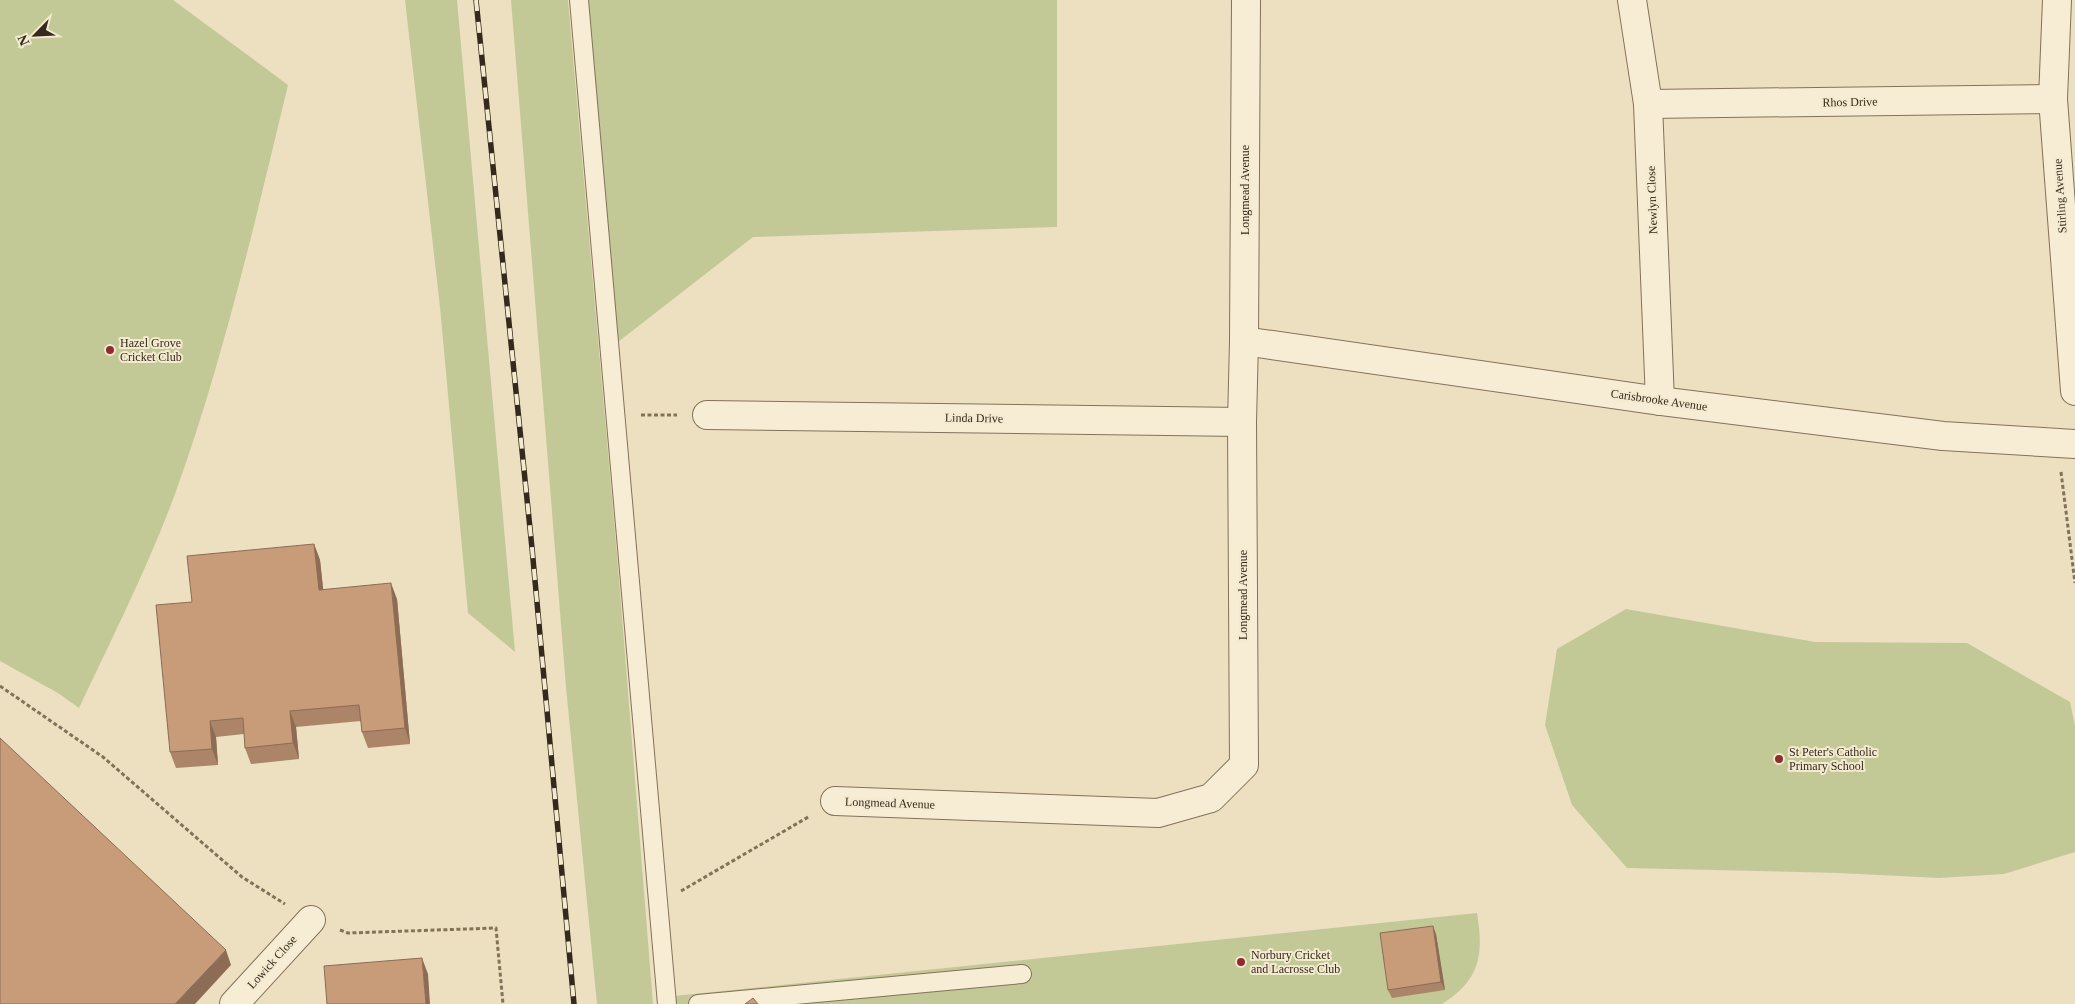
<svg xmlns="http://www.w3.org/2000/svg" width="2075" height="1004" viewBox="0 0 2075 1004" font-family="'Times New Roman',serif">
	<style>
		.green { fill: #c2c996 }
		.lines { fill: none; stroke-linecap: round; stroke-linejoin: round }
		.service-casing { stroke: #84715a; stroke-width: 20 }
		.minor-casing { stroke: #84715a; stroke-width: 30 }
		.path { stroke: #84715a; stroke-width: 3; stroke-dasharray: 4 2.5; stroke-linecap: butt }
		.service { stroke: #f7edd4; stroke-width: 18 }
		.minor { stroke: #f7edd4; stroke-width: 28 }
		.rail-casing { stroke: #35291d; stroke-width: 5.5 }
		.rail { stroke: #f3ead0; stroke-width: 4; stroke-dasharray: 11; stroke-linecap: butt }
		.wall { fill: #ac8568 }
		.shaded-wall { fill: #8c6c55 }
		.building { fill: #c89b79; stroke: #8c6c55 }
		.poi-dot { fill: #902d2c; stroke: #f3ead0; stroke-width: 2 }
		.labels { text-anchor: middle; stroke-width: 4; stroke-linejoin: round; paint-order: stroke }
		.street-label { font-size: 12px; fill: #35291d; stroke: #f3ead0 }
		.poi-label { font-size: 12px; fill: #35291d; stroke: #f3ead0; text-anchor: start }
	</style>
	<rect width="100%" height="100%" fill="#ece0c1"/>
	<g class="green">
		<path d="M0,0h173l115,85c-33,137 -65,276 -113,409 -27,73 -63,144 -96,214l-21,-15 -58,-32z"/>
		<path d="M405,0h52l58,652 -47,-39 -28,-306z"/>
		<path d="M511,0h57l49,554 36,450h-56l-31,-317z"/>
		<path d="M578,0h479v227l-304,10 -144,112z"/>
		<path d="M1626,609l189,33 152,1 103,59 5,24v126l-71,22 -65,4 -100,-5 -212,-5 -55,-63 -27,-80 12,-76z"/>
		<path d="M1477,913c7,42 3,67 -35,91h-767l-1,-8z"/>
	</g>
	<g class="lines">
		<defs>
			<g id="service">
				<path d="M579,0l88,1004"/>
				<path d="M698,1004l324,-30"/>
			</g>
			<g id="minor">
				<path d="M1632,0l16,104 12,297"/>
				<path d="M2057,0l-4,99 22,292"/>
				<path d="M1648,104l405,-5"/>
				<path d="M1244,341l416,60 283,35 132,8"/>
				<path d="M707,415l535,7"/>
				<path d="M835,801l323,12 53,-15 33,-33 -2,-343 2,-81 2,-341"/>
				<path d="M234,1004l77,-84"/>
			</g>
		</defs>
		<use href="#service" class="service-casing"/>
		<use href="#minor" class="minor-casing"/>
		<g class="path">
			<path d="M641,415h36"/>
			<path d="M2061,472l14,111"/>
			<path d="M0,686l103,71 139,120 43,27"/>
			<path d="M681,891l129,-75"/>
			<path d="M340,930l8,3 148,-5 7,76"/>
		</g>
		<use href="#service" class="service"/>
		<use href="#minor" class="minor"/>
		<defs>
			<path id="rail" d="M476,0l56,548 42,456"/>
		</defs>
		<use href="#rail" class="rail-casing"/>
		<use href="#rail" class="rail"/>
	</g>
	<g class="wall">
		<path d="M314,544l6,16 3,29 74,10 13,145 -42,4 -6,-16 -1,-11 -65,6 3,32 -48,5 -6,-16 -1,-14 -28,3 2,28 -42,3 -6,-16z"/>
		<path d="M1436,934l9,56 -53,8 -4,-8z"/>
	</g>
	<g class="shaded-wall">
		<path d="M314,544l6,16 5,46 -6,-16z"/>
		<path d="M391,583l6,16 13,145 -5,-16z"/>
		<path d="M290,711l6,16 3,32 -6,-16z"/>
		<path d="M210,721l6,16 2,28 -6,-16z"/>
		<path d="M1433,926l3,8 9,56 -4,-8z"/>
		<path d="M226,950l5,15 -36,39h-20z"/>
		<path d="M422,958l6,16 2,30h-4z"/>
	</g>
	<g class="building">
		<path d="M314,544l5,46 72,-7 14,145 -43,4 -3,-27 -69,6 3,32 -48,5 -2,-30 -33,3 2,28 -42,3 -14,-147 36,-3 -5,-46z"/>
		<path d="M0,738l226,212 -51,54h-175z"/>
		<path d="M1433,926l8,56 -53,8 -8,-57z"/>
		<path d="M422,958l4,46h-99l-3,-38z"/>
		<path d="M753,998l5,6h-13z"/>
	</g>
	<g class="poi-dot">
		<circle cx="110" cy="350" r="5"/>
		<circle cx="1779" cy="759" r="5"/>
		<circle cx="1241" cy="962" r="5"/>
	</g>
	<g class="labels">
		<g class="street-label">
			<text transform="translate(1850 102) rotate(-1)" y="4">Rhos Drive</text>
			<text transform="translate(1245 190) rotate(-90)" y="4">Longmead Avenue</text>
			<text transform="translate(2060 196) rotate(-94)" y="4">Stirling Avenue</text>
			<text transform="translate(1652 200) rotate(-92)" y="4">Newlyn Close</text>
			<text transform="translate(1659 400) rotate(8)" y="4">Carisbrooke Avenue</text>
			<text transform="translate(974 418) rotate(1)" y="4">Linda Drive</text>
			<text transform="translate(1243 595) rotate(-90)" y="4">Longmead Avenue</text>
			<text transform="translate(890 803) rotate(2)" y="4">Longmead Avenue</text>
			<text transform="translate(272 962) rotate(-48)" y="4">Lowick Close</text>
		</g>
		<g class="poi-label">
			<text x="120" y="347">Hazel Grove<tspan x="120" dy="14">Cricket Club</tspan></text>
			<text x="1789" y="756">St Peter's Catholic<tspan x="1789" dy="14">Primary School</tspan></text>
			<text x="1251" y="959">Norbury Cricket<tspan x="1251" dy="14">and Lacrosse Club</tspan></text>
		</g>
	</g>
	<g transform="translate(35 35) rotate(246)" stroke="#f3ead0" stroke-width="4" paint-order="stroke">
	<path d="M0-4L9 19L0 12L-9 19Z" fill="#35291d"/>
	<text y="-8" font-size="14" font-weight="bold" text-anchor="middle" fill="#35291d">N</text>
	</g>
</svg>
